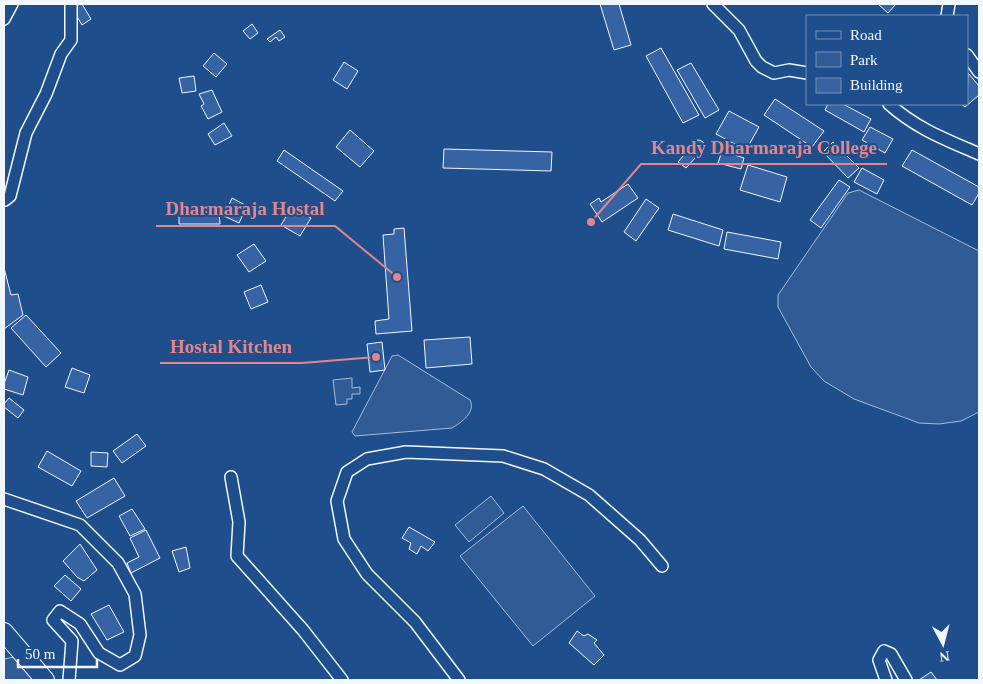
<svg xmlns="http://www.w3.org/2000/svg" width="983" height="684" viewBox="0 0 983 684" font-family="'Times New Roman',serif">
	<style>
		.green { fill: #305b95; stroke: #a8bbd7 }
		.building { fill: #3563a3; stroke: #f2f6ff }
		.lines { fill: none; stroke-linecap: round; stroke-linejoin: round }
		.minor-casing { stroke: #f2f6ff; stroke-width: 14 }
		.highway-casing { stroke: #f2f6ff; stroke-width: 20 }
		.minor { stroke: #1f4e8c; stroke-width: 11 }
		.highway { stroke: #1f4e8c; stroke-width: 18 }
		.leader { fill: none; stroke: #e38589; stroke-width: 2 }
		.callout-dot { fill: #e38589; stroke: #1f4e8c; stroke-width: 2 }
		.callout-label { font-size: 19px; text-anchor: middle; font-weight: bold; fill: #e38589; stroke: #1f4e8c; stroke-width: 4; stroke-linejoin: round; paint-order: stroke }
	</style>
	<rect width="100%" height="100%" fill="#1f4e8c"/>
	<g class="green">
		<path d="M859,190l120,61v161l-18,9 -22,3 -20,-1 -65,-24 -30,-18 -13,-14 -33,-60v-12l70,-102z"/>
		<path d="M398,355l72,45c6,12 -8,22 -18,28l-97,8 -3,-4 40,-76z"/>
		<path d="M352,378v10l8,-1v7h-8v5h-5v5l-11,1 -3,-25z"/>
		<path d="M491,496l13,17 -35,29 -14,-17z"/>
		<path d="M523,506l72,90 -62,50 -73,-90z"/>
		<path d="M14,657l21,23h-31v-21z"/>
	</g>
	<g class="building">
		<path d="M80,4h2l9,15 -9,6 -10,-17z"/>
		<path d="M600,4h19l12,41 -17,5z"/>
		<path d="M878,4h18l-8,9z"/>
		<path d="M252,24l6,9 -8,6 -7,-8z"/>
		<path d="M280,30l5,7 -6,4 -3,-4 -6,5 -3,-3z"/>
		<path d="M661,48l38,67 -16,8 -37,-67z"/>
		<path d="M214,53l13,11 -11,13 -13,-11z"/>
		<path d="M344,62l14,9 -11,18 -14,-9z"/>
		<path d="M691,63l28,47 -14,8 -28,-48z"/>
		<path d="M968,73l11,13v9l-14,12 -4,-3h6z"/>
		<path d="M194,76l2,15 -14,2 -3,-15z"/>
		<path d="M212,90l10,22 -14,7 -7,-13 3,-2 -5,-10z"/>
		<path d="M775,99l49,32 -12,16 -48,-32z"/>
		<path d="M828,104h15l28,15 -7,13 -39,-22z"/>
		<path d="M729,111l30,16 -13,23 -30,-16z"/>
		<path d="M224,123l8,13 -17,9 -7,-11z"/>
		<path d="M870,127l23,12 -8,14 -23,-13z"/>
		<path d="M350,130l24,21 -14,16 -24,-20z"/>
		<circle cx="698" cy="147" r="7"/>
		<path d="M833,142l26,26 -11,10 -25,-26z"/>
		<path d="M444,149l108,3 -1,19 -108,-3z"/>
		<path d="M689,149l8,7 -11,12 -8,-6z"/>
		<path d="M284,150l59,41 -8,10 -58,-40z"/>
		<path d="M912,150l67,37v6l-7,12 -70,-39z"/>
		<path d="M722,151l22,7 -3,11 -23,-6z"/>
		<path d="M748,165l39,12 -7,25 -40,-12z"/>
		<path d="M862,168l22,12 -7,14 -23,-12z"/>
		<path d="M839,180l11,7 -29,41 -11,-8z"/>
		<path d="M628,184l10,14 -36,24 -12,-18 9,-6 2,4z"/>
		<path d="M232,198l15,8 -8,17 -15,-7z"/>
		<path d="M646,199l13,9 -23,33 -12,-9z"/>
		<path d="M292,207l19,11 -11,18 -19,-11z"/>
		<path d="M179,212h40l1,12h-41z"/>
		<path d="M673,214l50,16 -4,16 -51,-16z"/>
		<path d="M404,228l8,103 -36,3 -1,-13 14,-2 -6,-84 11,-1v-5z"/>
		<path d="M727,232l54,10 -3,17 -54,-10z"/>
		<path d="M254,244l12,17 -17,11 -12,-17z"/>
		<path d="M4,268l7,27 7,-1 5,21 -19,14z"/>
		<path d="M261,285l7,17 -17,7 -7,-17z"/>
		<path d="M26,315l35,38 -15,14 -35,-39z"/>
		<path d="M470,337l2,27 -46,4 -2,-28z"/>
		<path d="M382,342l3,28 -15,2 -3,-28z"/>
		<path d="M72,368l18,7 -6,18 -19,-6z"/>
		<path d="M9,370l19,7 -5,18 -19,-6v-5z"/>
		<path d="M9,398l15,12 -6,8 -14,-11v-3z"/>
		<path d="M137,434l9,12 -24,17 -9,-12z"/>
		<path d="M47,451l34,20 -9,15 -34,-19z"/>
		<path d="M91,452l17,1 -1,14 -16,-1z"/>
		<path d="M114,478l11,18 -38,22 -11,-17z"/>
		<path d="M132,509l13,20 -15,7 -11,-20z"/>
		<path d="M409,527l26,15 -7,9 -7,-5 -4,8 -8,-5 2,-6 -9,-5z"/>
		<path d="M146,530l14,28 -29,15 -4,-10 12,-6 -9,-19z"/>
		<path d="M80,544l17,26 -13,11 -7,-4 -14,-16z"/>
		<path d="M186,547l4,21 -11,4 -7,-21z"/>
		<path d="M65,575l16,14 -10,12 -17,-15z"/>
		<path d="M109,605l15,27 -17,8 -16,-26z"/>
		<path d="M577,631l7,5 4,-2 9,6 -3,3 10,12 -10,10 -25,-22z"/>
		<path d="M931,672l6,8h-18z"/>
	</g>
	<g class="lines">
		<defs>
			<g id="minor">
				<path d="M713,4l26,26 17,31 6,6 12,6 15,-3 18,3"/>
				<path d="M947,16l2,-12"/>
				<path d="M4,19l8,-15"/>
				<path d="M967,55l12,17"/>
				<path d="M889,104c28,25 56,35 90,50"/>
				<path d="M4,199l1,1 5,-4 16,-63 20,-39 15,-40 10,-14v-36"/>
				<path d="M231,477l8,45 -2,34 66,74 39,50"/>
				<path d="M4,499l76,26 38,38 17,31 5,41 -5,21 -15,9 -21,-12 -19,-29 -20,-13 -7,9 19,21 -3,39"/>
				<path d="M459,680l-44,-58 -48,-48 -23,-35 -7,-38 10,-29 20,-13 39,-7 97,4 41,13 45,26 51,45 22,26"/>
				<path d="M886,680l-7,-20 5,-9 7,3 15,26"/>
			</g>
			<path id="highway" d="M4,632l41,48"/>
		</defs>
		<use href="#minor" class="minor-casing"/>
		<use href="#highway" class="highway-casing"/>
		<use href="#minor" class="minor"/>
		<use href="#highway" class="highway"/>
	</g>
	<path class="leader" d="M591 222L641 164H887M397 277L335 226H156M376 357L302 363H160"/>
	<g class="callout-dot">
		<circle cx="591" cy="222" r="5"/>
		<circle cx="397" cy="277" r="5"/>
		<circle cx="376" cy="357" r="5"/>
	</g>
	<g class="callout-label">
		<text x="764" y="154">Kandy Dharmaraja College</text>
		<text x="245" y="215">Dharmaraja Hostal</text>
		<text x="231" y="353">Hostal Kitchen</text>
	</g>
	<rect width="983" height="684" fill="none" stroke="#f2f6ff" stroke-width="10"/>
	<rect x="806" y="15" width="162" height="90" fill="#1f4e8c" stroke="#7391ba"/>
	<rect x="816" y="31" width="25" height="8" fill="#1f4e8c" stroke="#7391ba"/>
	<text x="850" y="40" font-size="15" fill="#f2f6ff">Road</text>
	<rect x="816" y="52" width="25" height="15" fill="#305b95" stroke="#7391ba"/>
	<text x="850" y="65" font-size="15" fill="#f2f6ff">Park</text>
	<rect x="816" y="78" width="25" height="15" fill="#3563a3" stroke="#7391ba"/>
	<text x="850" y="90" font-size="15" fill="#f2f6ff">Building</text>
	<g transform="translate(943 644) rotate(173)" stroke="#1f4e8c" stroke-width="4" paint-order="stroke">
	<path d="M0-4L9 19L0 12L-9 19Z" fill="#f2f6ff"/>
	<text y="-8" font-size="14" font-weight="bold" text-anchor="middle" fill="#f2f6ff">N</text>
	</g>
	<path d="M18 659v8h79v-8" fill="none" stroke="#f2f6ff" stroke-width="2.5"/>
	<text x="25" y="659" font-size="15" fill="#f2f6ff" stroke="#1f4e8c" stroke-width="4" paint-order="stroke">50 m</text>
</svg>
